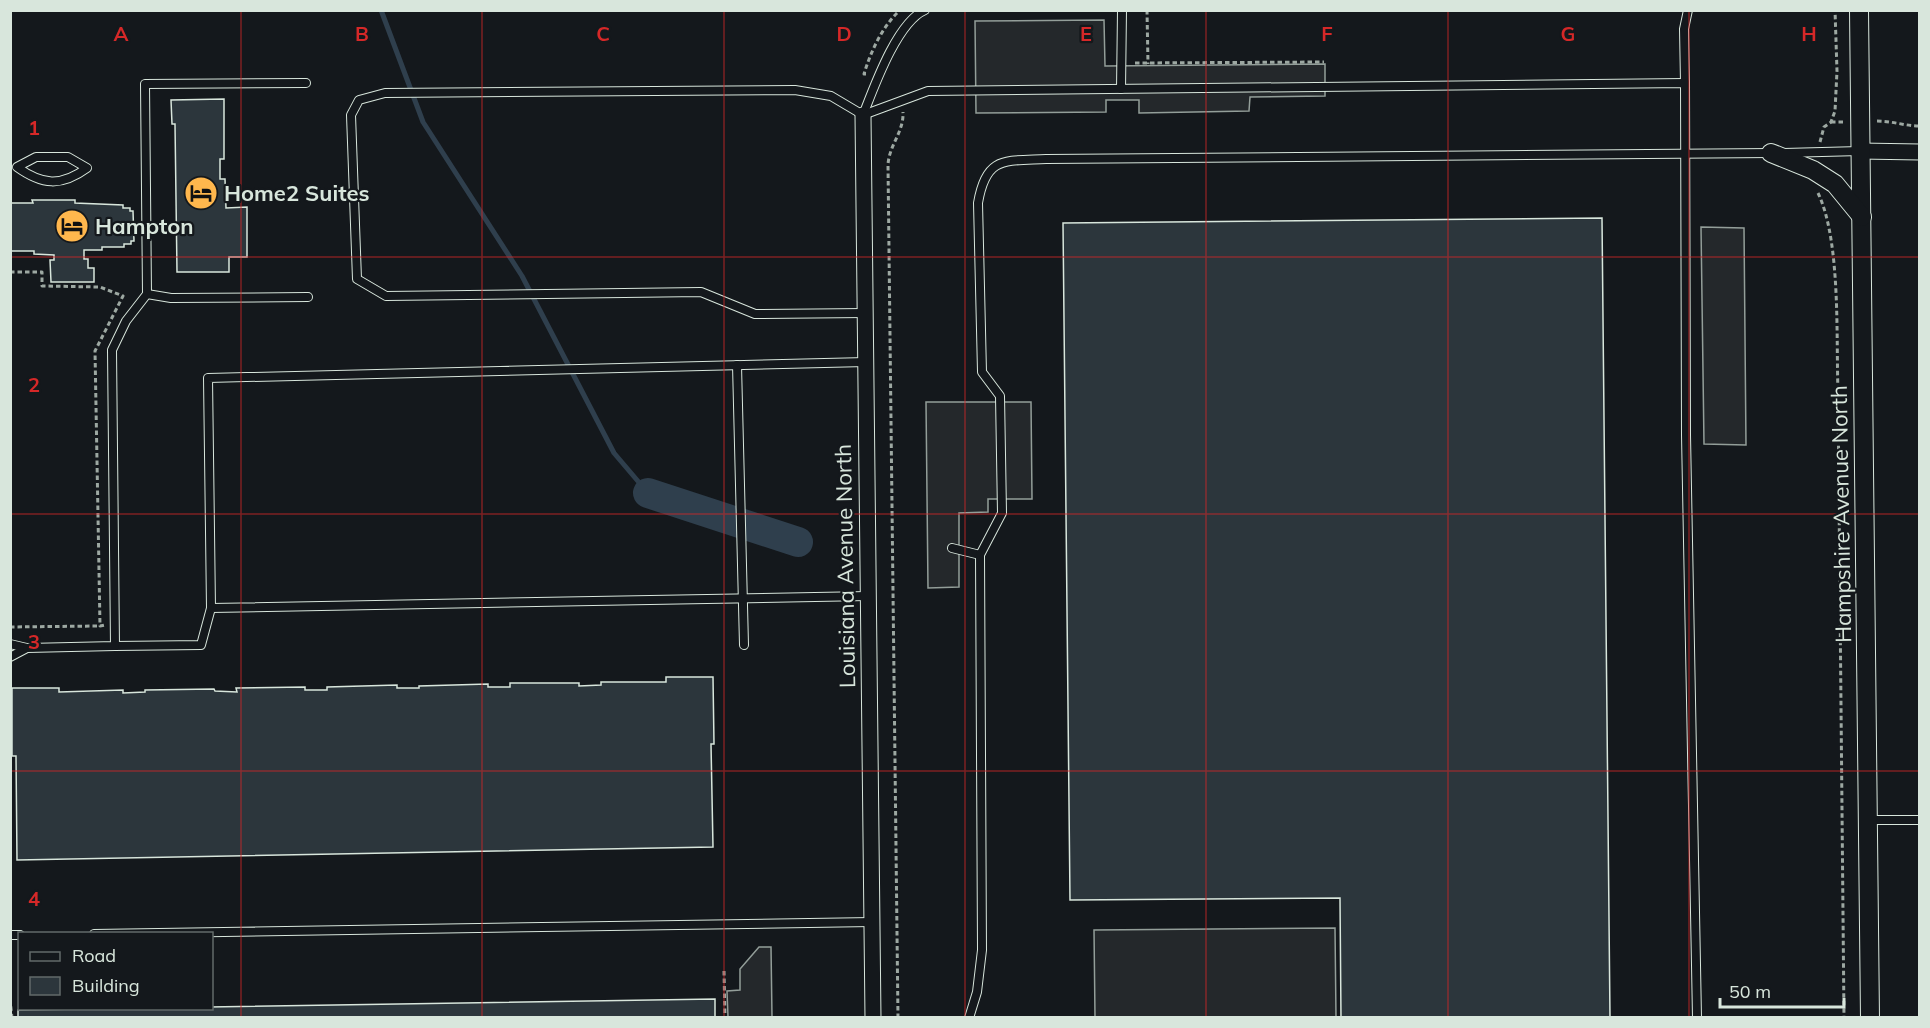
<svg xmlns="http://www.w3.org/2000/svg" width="1930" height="1028" viewBox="0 0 1930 1028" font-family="Mulish,sans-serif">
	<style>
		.parking { fill: #24282b; stroke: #939e99; stroke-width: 1.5 }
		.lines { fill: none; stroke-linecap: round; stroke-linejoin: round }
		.stream { stroke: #2f3f4d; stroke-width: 5 }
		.river { stroke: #2f3f4d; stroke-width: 30 }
		.building { fill: #2c363c; stroke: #d8e6dc; stroke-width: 1.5 }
		.service-casing { stroke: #d8e6dc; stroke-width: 10 }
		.minor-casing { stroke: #d8e6dc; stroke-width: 17 }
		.tertiary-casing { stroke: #d8e6dc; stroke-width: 20 }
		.path { stroke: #9da8a2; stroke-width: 3; stroke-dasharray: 4.5 3; stroke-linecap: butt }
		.service { stroke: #14181c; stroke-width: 8 }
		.minor { stroke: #14181c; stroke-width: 15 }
		.tertiary { stroke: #14181c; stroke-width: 18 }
		.grid { fill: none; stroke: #d62828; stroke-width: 1.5; stroke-opacity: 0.55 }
		.labels { text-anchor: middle; stroke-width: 4.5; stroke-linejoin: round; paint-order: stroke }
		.poi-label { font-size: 22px; font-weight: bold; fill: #d8e6dc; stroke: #14181c; text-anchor: start }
		.street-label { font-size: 22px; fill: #d8e6dc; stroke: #14181c }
		.grid-label { font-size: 20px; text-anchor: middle; font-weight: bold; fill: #d62828; stroke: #14181c; stroke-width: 4.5; stroke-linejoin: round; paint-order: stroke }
	</style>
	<rect width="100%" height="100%" fill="#14181c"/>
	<g class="parking">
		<path d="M1104,20l1,46 220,-2v32l-75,1 -1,14 -110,2v-13h-33v12l-130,1 -1,-92z"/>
		<path d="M1701,227l43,1 2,217 -42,-1z"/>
		<path d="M926,402h105l1,97h-44v13l-29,1v74l-31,1z"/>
		<path d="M1335,928l1,89h-241l-1,-87z"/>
		<path d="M759,947h12l1,70h-44l-1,-26 13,-1v-21z"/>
	</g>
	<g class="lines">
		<path class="stream" d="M381,10l42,112 99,154 92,177 34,40"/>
		<path class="river" d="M648,493l150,49"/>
	</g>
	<g class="building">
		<path d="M224,99v60h-4v20h5l1,29 21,-1v50h-18v15h-52l-2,-148h-3l-1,-24z"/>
		<path d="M32,200h43v3l48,2v3h7v3h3l1,30h-3v3h-7v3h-22v3h-18v9h4v9h6v14h-43l-1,-22h4v-5l-20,-1v-3h-24v-48h23z"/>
		<path d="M1602,218l8,800h-269l-1,-120 -270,2 -7,-677z"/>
		<path d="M666,677h47l1,67h-3l2,103 -696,13 -1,-104h-4v-68h47v4l64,-2v3l22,-1v-2l69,-1 1,2 22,1 -1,-4 69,-1v3h22v-3l70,-2v3h22v-2l69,-2v3h22v-4h69v3l22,-1v-3h65z"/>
		<path d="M715,999v19h-697v-8z"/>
	</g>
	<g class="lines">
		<defs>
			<g id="service">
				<path d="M1685,83l-1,-54 4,-19"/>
				<path d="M1121,89l1,-79"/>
				<path d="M863,115l65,-24 757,-8 1,352 11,583"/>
				<path d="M863,115l-32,-19 -36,-6 -410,3 -26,7 -8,15 6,164 29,17 315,-4 54,22 110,-1"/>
				<path d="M863,115c11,-28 34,-93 62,-105"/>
				<path d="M1784,153l76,-2"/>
				<path d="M36,157h32l19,11c-26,19 -45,17 -70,-1z"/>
				<path d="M147,294l24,4 137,-1"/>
				<path d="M737,365l7,280"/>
				<path d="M952,548l28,7"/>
				<path d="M211,608l-3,-230 658,-16"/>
				<path d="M10,644l17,4 -17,9"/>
				<path d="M115,646l86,-1 10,-37 657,-12"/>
				<path d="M27,648l88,-2 -3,-296 14,-29 21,-27 -2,-210 161,-1"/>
				<path d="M1868,820h52"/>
				<path d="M94,934l778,-12"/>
				<path d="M10,935h10"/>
				<path d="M969,1018l8,-26 5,-42 -2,-395 22,-42 -2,-117 -18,-24 -4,-169c8,-47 26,-42 68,-44l726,-6"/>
			</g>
			<g id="minor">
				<path d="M863,115l10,903"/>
				<path d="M1860,151l60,1"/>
			</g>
			<g id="tertiary">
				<path d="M1859,10l11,1008"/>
				<path d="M1771,153l42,17 22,14 27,33"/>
			</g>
		</defs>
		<use href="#service" class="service-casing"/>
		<use href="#minor" class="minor-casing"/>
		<use href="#tertiary" class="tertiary-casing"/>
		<g class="path">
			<path d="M1147,10l1,54"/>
			<path d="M1135,63l189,-1"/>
			<path d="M866,74h-2c7,-23 18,-47 36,-64"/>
			<path d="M1877,121c15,0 28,5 43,5"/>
			<path d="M1831,122h12"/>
			<path d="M1820,142l4,-15 7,-5 4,-11 2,-40 -2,-61"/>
			<path d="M1818,193c23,48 18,144 20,199l6,626"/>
			<path d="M10,272h32v14l58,1 23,9 -28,55 5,275 5,-1"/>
			<path d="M10,627l90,-1"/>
			<path d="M724,971l1,47"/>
			<path d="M10,999l2,19"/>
			<path d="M898,1018l-10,-853c1,-20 16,-33 15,-53"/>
		</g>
		<use href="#service" class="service"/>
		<use href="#minor" class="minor"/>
		<use href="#tertiary" class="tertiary"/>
	</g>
	<path class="grid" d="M241,10v1008M482,10v1008M724,10v1008M965,10v1008M1206,10v1008M1448,10v1008M1689,10v1008M10,257h1910M10,514h1910M10,771h1910"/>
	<defs>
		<symbol id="hotel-disc" viewBox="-11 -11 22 22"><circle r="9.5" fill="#ffb74d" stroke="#14181c"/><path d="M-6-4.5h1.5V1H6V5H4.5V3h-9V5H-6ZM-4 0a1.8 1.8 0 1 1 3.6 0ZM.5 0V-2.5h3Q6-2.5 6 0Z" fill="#111"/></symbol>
	</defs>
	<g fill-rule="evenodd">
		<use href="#hotel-disc" x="182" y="174" width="38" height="38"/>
		<use href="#hotel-disc" x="53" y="207" width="38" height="38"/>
	</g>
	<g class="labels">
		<g class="poi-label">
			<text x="224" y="201">Home2 Suites</text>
			<text x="95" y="234">Hampton</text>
		</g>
		<g class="street-label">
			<text transform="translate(1841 514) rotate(-91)" y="8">Hampshire Avenue North</text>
			<text transform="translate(845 566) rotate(-91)" y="8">Louisiana Avenue North</text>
		</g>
	</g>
	<g class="grid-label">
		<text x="121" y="41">A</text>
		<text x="362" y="41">B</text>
		<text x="603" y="41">C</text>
		<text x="844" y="41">D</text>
		<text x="1086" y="41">E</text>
		<text x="1327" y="41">F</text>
		<text x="1568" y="41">G</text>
		<text x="1809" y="41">H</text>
		<text x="34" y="135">1</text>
		<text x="34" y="392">2</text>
		<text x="34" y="649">3</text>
		<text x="34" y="906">4</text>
	</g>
	<rect width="1930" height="1028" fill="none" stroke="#d8e6dc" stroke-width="24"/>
	<rect x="18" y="932" width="195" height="78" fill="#14181c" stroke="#626a69" stroke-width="1.5"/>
	<rect x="30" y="952" width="30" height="9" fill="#14181c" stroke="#626a69" stroke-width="1.5"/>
	<text x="72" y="962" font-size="18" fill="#d8e6dc">Road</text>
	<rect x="30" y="977" width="30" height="18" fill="#2c363c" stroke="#626a69" stroke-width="1.5"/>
	<text x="72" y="992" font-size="18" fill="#d8e6dc">Building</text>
	<path d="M1720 998v9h124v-9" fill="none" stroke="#d8e6dc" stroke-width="3"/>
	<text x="1729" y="998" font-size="18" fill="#d8e6dc" stroke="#14181c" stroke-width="4.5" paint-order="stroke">50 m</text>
</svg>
